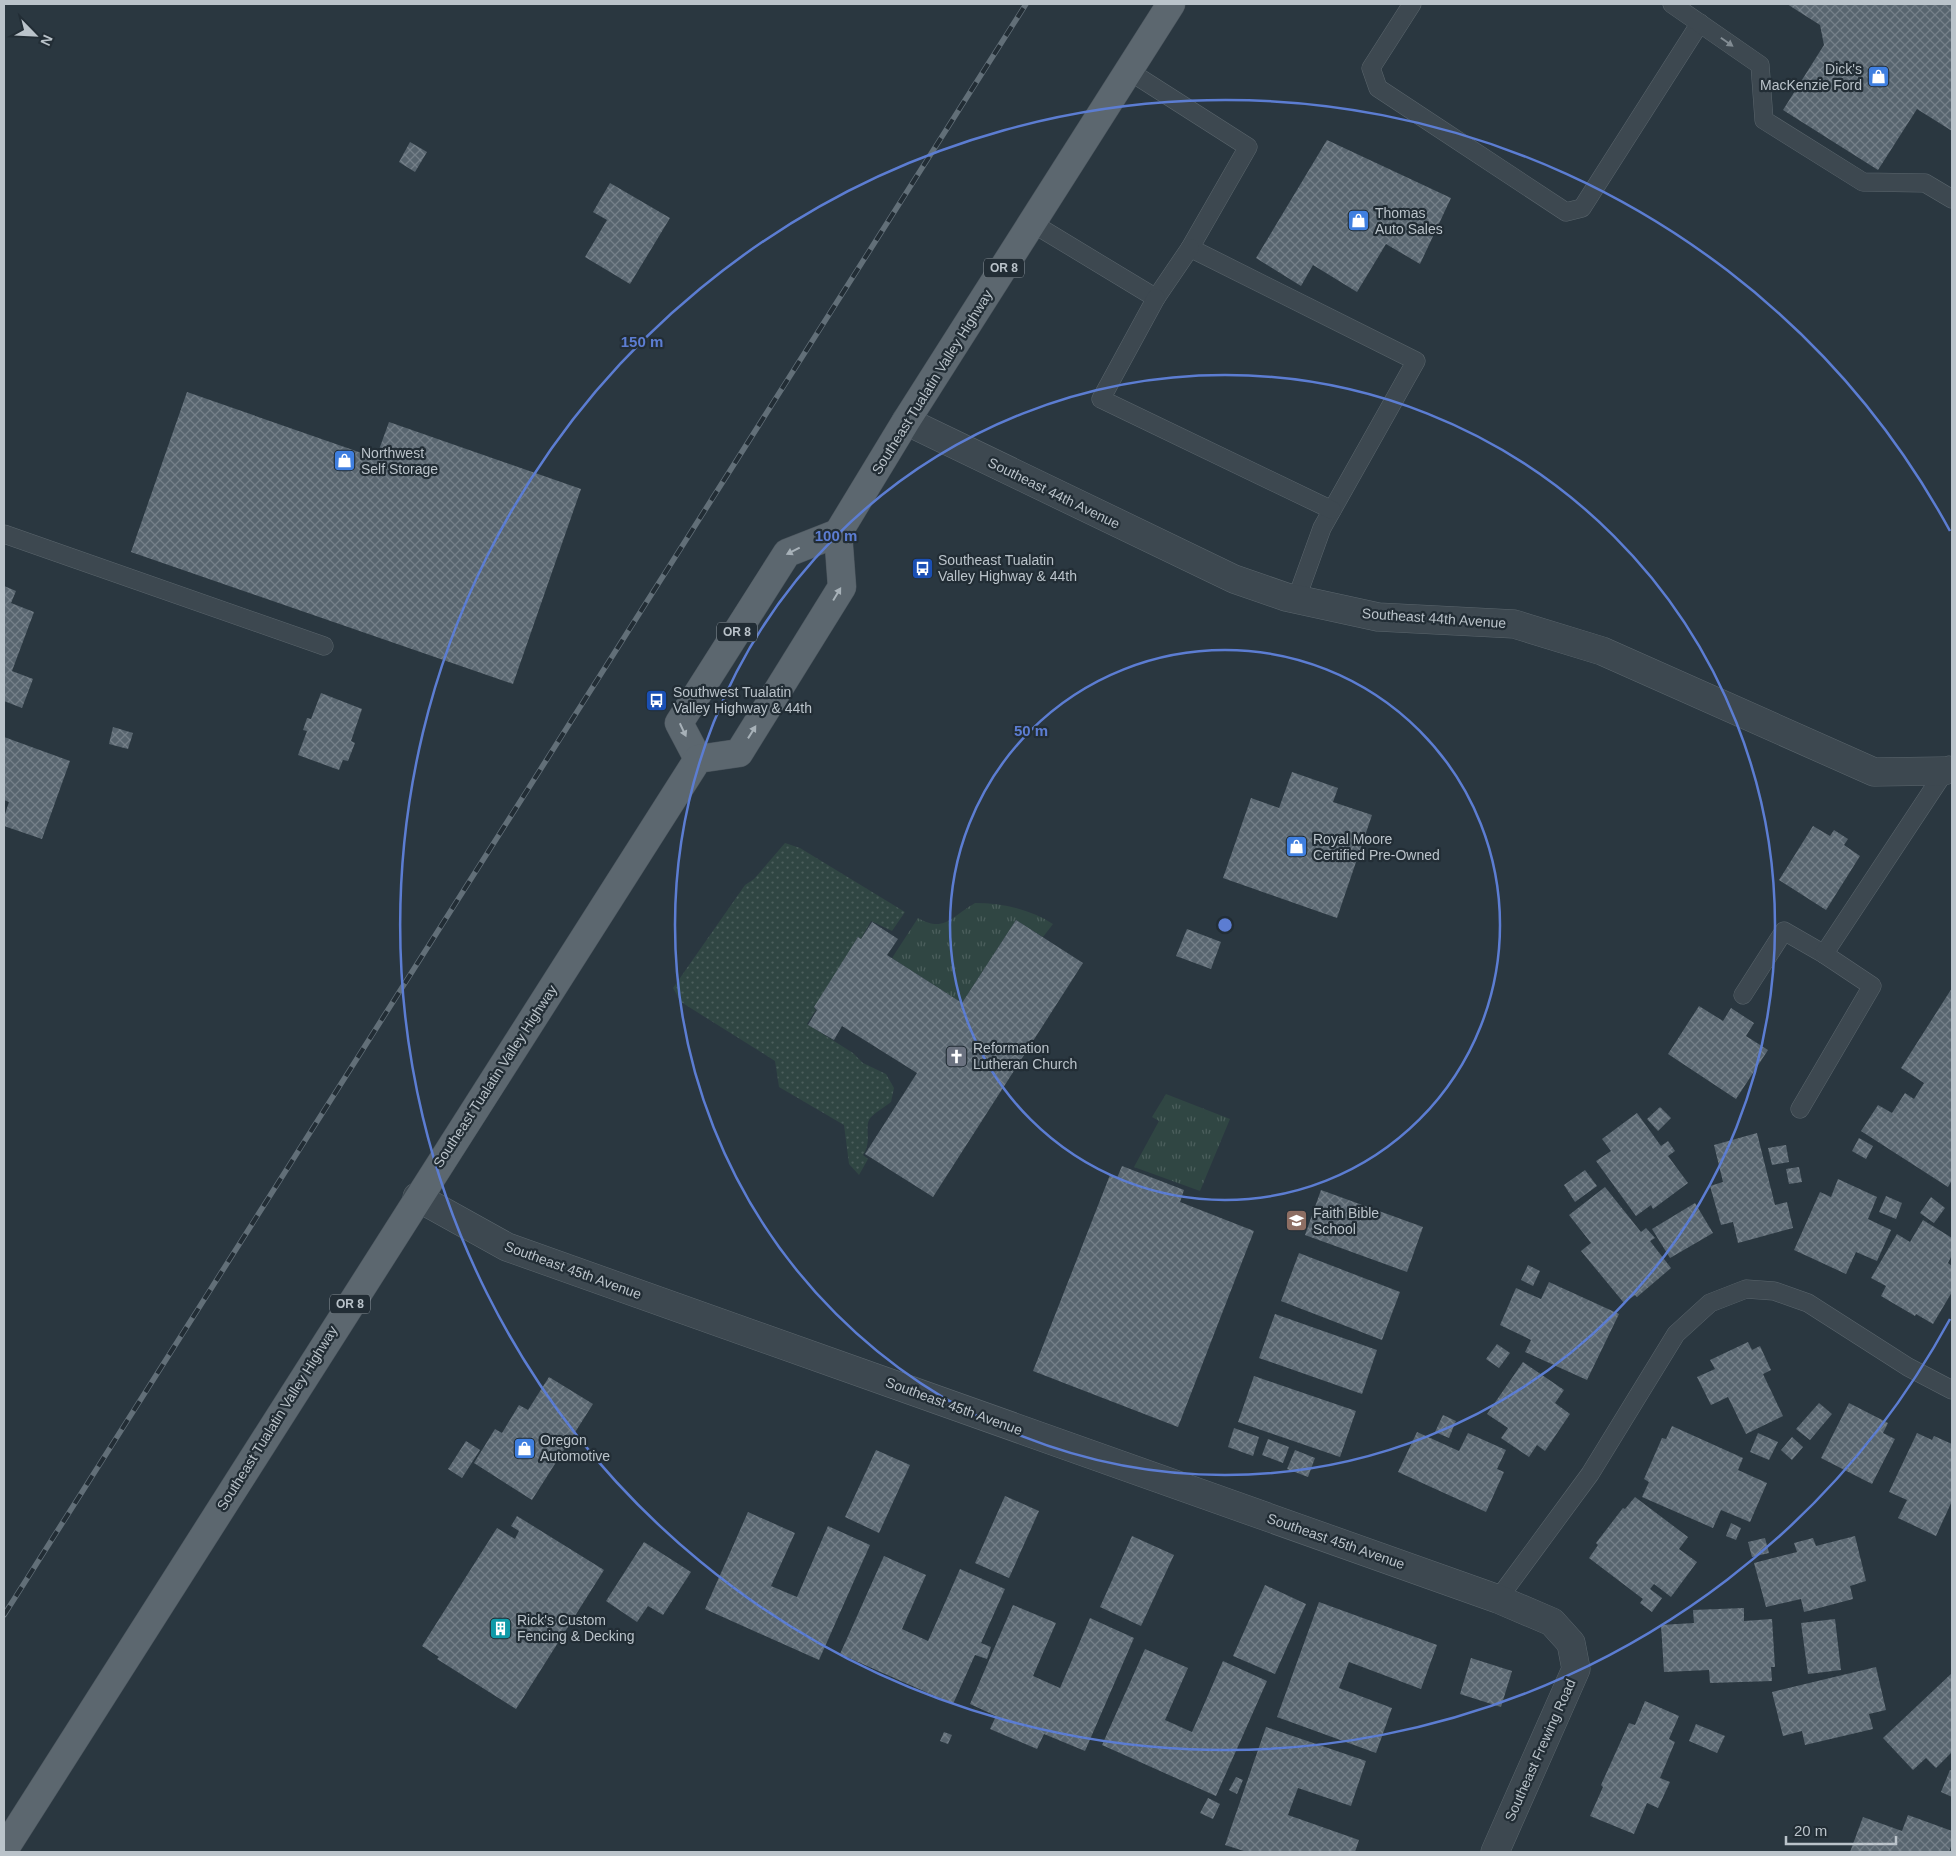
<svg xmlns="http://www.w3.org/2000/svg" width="1956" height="1856" viewBox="0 0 1956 1856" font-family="Helvetica,sans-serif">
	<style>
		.grass { fill: url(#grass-dots) }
		.park { fill: url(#park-tufts) }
		.building { fill: url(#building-cross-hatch) }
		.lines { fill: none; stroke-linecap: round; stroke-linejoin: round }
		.lane-casing { stroke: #5b666d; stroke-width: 19 }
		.street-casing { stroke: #5b666d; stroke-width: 29 }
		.primary-casing { stroke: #4a545c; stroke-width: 29 }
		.lane { stroke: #3d4850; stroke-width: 18 }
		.street { stroke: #3d4850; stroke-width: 28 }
		.primary { stroke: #5c676f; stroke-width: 28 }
		.rail-casing { stroke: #626f78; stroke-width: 5.5 }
		.rail { stroke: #222d35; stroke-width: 4; stroke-dasharray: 11; stroke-linecap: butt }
		.oneway { fill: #828c93 }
		.oneway2 { fill: #a7b1b8 }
		.ring { fill: none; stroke: #5c7dd2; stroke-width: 2.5 }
		.labels { text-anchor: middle; stroke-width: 4.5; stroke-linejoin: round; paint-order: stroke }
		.shield { fill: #222d35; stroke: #8c969d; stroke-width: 1 }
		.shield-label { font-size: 12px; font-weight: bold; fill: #bac3ca }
		.poi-label { font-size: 14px; fill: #bac3ca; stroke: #222d35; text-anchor: start }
		.street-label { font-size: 14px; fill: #bac3ca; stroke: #222d35 }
		.centre { fill: #5c7dd2; stroke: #222d35; stroke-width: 2.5 }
		.ring-label { font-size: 15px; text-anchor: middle; font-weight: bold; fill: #5c7dd2; stroke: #222d35; stroke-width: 4.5; stroke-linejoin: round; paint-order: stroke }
	</style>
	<defs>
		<pattern id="grass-dots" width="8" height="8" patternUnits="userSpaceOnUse" patternTransform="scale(1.25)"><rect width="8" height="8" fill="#304643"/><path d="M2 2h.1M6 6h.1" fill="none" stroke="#4c5f5d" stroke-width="1.8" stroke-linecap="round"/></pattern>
		<pattern id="park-tufts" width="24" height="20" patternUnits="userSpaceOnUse" patternTransform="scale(1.25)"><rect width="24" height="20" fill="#304643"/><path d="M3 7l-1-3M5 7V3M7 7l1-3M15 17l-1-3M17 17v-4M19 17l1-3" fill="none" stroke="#4c5f5d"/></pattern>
		<pattern id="building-cross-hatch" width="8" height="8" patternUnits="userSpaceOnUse" patternTransform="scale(1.25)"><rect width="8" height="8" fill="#58656f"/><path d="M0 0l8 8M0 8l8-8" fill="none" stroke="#758089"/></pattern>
	</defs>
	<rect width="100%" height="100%" fill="#2a3740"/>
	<path class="grass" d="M785,843l15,5 105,64 -13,19 -21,-10 -10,18 -3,-2 -44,71 2,2 -9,14 46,29 10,10 23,11 8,14 -3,14c-6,5 -14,9 -20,15 -8,9 2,23 -8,38l5,4 -9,16 -10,-11 -5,-39 -65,-38 -4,-26 -94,-59 -8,-14 72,-103 9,-6z"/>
	<g class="park">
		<path d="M975,903c27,0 55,6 78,21l-10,13 -27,-17 -54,83 -70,-45 26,-40c26,15 33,-1 57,-15z"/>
		<path d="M1166,1094l64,25 -30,72 -66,-24 25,-46 -7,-4z"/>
	</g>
	<g class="building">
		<path d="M1787,4h165v127l-35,-22 -39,61 -95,-60 41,-65 -4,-20z"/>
		<path d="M1327,140l124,58 -31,66 -34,-20 -29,48 -44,-27 -12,21 -45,-28z"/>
		<path d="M410,142l17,10 -12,20 -16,-10z"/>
		<path d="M610,183l60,35 -40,66 -45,-27 22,-37 -14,-8z"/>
		<path d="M187,392l189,66 13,-36 192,67 -68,195 -382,-132z"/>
		<path d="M4,586l12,5 -5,12 23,9 -22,59 21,8 -11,29 -18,-7z"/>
		<path d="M321,693l41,16 -11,32 4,2 -7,18 -5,-1 -4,10 -41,-15 9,-24 -4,-1 4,-12 4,1z"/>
		<path d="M113,727l20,6 -5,16 -19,-5z"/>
		<path d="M4,737l66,24 -28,78 -38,-13v-9l5,-15 -5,-2z"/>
		<path d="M1292,772l46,16 -5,14 39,13 -35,103 -114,-40 28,-80 28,10z"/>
		<path d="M1813,826l17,10 4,-6 14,9 -4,6 16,11 -34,54 -47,-30z"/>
		<path d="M1016,920l67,43 -150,234 -68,-43 52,-81 -75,-47 -8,14 -26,-15 9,-15 -3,-3 44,-70 3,2 11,-17 26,17 -11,16 75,48z"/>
		<path d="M1187,929l34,13 -10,27 -35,-13z"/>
		<path d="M1952,988v192l-4,7 -87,-56 17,-26 14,8 13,-20 9,6 10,-16 -23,-15z"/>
		<path d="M1699,1006l24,15 8,-13 23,15 -8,13 22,14 -32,49 -68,-45z"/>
		<path d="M1660,1107l11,11 -13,13 -11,-12z"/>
		<path d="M1637,1113l24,33 7,-5 7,10 -7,5 20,27 -35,26 -2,-4 -15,11 -40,-55 15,-10 -9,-12z"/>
		<path d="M1757,1133l18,72 12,-3 6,26 -55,15 -5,-21 -12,3 -11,-39 13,-4 -9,-37z"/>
		<path d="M1859,1138l14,8 -7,13 -14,-8z"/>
		<path d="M1786,1145l3,17 -17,3 -4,-17z"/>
		<path d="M1122,1166l62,24 -4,12 74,29 -76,196 -145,-56 77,-196 7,3z"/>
		<path d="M1799,1167l3,15 -13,2 -3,-15z"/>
		<path d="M1585,1170l12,16 -22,16 -11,-17z"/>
		<path d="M1838,1179l39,18 -9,22 23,11 -14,31 -21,-9 -10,22 -52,-24 26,-58 11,5z"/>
		<path d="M1605,1187l36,45 5,-4 9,10 -5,3 21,27 -34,29 -2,-2 -11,8 -43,-52 10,-8 -22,-28z"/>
		<path d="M1321,1190l102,37 -16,45 -102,-37z"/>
		<path d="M1886,1196l16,7 -6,16 -17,-7z"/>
		<path d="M1931,1197l14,11 -11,15 -14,-10z"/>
		<path d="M1695,1203l18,30 -43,25 -18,-29z"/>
		<path d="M1923,1220l29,18v17l-4,8 4,3v26l-19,32 -17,-10 -1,2 -34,-20 5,-10 -15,-8 26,-44 13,8z"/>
		<path d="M1299,1253l101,39 -18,48 -101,-39z"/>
		<path d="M1528,1265l12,6 -7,15 -12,-6z"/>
		<path d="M1549,1282l70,32 -32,66 -62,-28 6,-12 -31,-15 16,-37 25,11z"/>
		<path d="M1275,1314l102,36 -15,44 -103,-36z"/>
		<path d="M1748,1342l4,8 8,-4 11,24 -8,4 20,42 -37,18 -18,-37 -17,8 -14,-28 18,-8 -5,-9z"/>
		<path d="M1497,1344l13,9 -11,15 -13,-9z"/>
		<path d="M1523,1362l41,28 -9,13 15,11 -25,37 -8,-6 -8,12 -28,-19 7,-10 -21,-14z"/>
		<path d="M1254,1376l102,35 -16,46 -102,-35z"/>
		<path d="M549,1377l44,27 -61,96 -58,-37 21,-34 7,4 17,-28 9,5z"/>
		<path d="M1819,1403l13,11 -22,26 -14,-11z"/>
		<path d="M1849,1403l39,20 -5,10 12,6 -23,45 -51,-26z"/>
		<path d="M1443,1415l13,6 -7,17 -14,-6z"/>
		<path d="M1672,1426l71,32 -5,12 29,13 -17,39 -29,-12 -8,18 -71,-31 7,-15 -5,-3 18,-41 4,1z"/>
		<path d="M1234,1428l25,9 -6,19 -25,-9z"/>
		<path d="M1417,1432l42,19 9,-18 38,17 -9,19 7,3 -18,40 -88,-40z"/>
		<path d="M1758,1433l20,9 -9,18 -19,-8z"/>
		<path d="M1917,1433l15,7 2,-4 18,8v57l-16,35 -38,-18 9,-18 -18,-8z"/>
		<path d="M1792,1437l11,10 -11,13 -11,-10z"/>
		<path d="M1268,1439l21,8 -6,16 -21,-8z"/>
		<path d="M466,1441l14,9 -18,28 -14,-9z"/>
		<path d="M876,1450l34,15 -31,68 -34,-16z"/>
		<path d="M1295,1450l20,8 -7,19 -21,-8z"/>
		<path d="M1005,1496l34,15 -30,67 -34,-15z"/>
		<path d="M1635,1497l53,40 -9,12 18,13 -26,35 -17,-13 -4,5 12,9 -10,14 -12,-9 3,-4 -54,-41 9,-13 -2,-2 27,-35 2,1z"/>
		<path d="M748,1512l47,21 -24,53 26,11 31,-71 42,19 -51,115 -114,-51z"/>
		<path d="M517,1516l87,54 -88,139 -79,-50 2,-2 -17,-11 75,-118 18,11 4,-8 -8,-5z"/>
		<path d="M1731,1523l10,5 -5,12 -10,-4z"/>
		<path d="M1132,1536l42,19 -33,71 -41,-19z"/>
		<path d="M1855,1536l11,45 -16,5 3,13 -49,13 -3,-13 -35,8 -12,-44 43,-11 -3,-9 19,-5 3,8z"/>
		<path d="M1765,1538l4,15 -17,4 -4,-15z"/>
		<path d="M644,1542l47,30 -28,43 -15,-9 -11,16 -31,-21z"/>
		<path d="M884,1556l42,19 -24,54 26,12 32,-72 45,20 -24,54 10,4 -4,12 -12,-4 -22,49 -113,-50z"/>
		<path d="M1265,1585l41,19 -31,70 -42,-18z"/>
		<path d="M1319,1602l118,43 -16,44 -72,-27 -10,26 53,20 -16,45 -99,-36z"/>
		<path d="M1013,1605l43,18 -23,53 27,12 30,-70 44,20 -49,113 -41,-17 -7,15 -47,-20 6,-13 -26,-12z"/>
		<path d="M1744,1608v13l28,-2 3,48h-4l1,14 -62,2 -1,-13 -45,2 -3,-47 33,-2 -1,-13z"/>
		<path d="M1835,1619l6,51 -33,4 -7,-51z"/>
		<path d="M1145,1649l43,19 -23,52 27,12 31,-71 44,20 -51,115 -114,-51z"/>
		<path d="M1471,1658l41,13 -11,36 -41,-13z"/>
		<path d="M1876,1667l10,43 -17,4 4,15 -68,16 -3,-14 -19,5 -11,-44z"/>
		<path d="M1952,1673v79l-16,16 -10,-10 -13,12 -30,-32z"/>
		<path d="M1645,1701l34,15 -10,23 6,3 -15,36 10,4 -12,26 -11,-5 -13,31 -44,-18 13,-29 -2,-2 28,-62 6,2z"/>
		<path d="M1696,1724l29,12 -8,17 -28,-12z"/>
		<path d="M1266,1727l100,34 -15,45 -53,-18 -10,27 71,25 -4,12h-108l-22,-7z"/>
		<path d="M944,1732l8,3 -4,9 -8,-3z"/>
		<path d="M1950,1770l2,1v26l-11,-5z"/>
		<path d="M1236,1777l7,3 -6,14 -8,-4z"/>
		<path d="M1208,1798l12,6 -7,15 -13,-6z"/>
		<path d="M1908,1815l44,16v13l-3,8h-99l13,-35 39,14z"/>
	</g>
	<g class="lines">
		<defs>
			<g id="lane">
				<path d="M1412,4l-41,64 7,20 188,124 16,-4 118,-185"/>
				<path d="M1672,4l88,61 4,55 99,62 62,1 27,16"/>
				<path d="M1129,71l119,76 -58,101 226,113 -94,167 -26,72"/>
				<path d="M1032,223l124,75 34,-50"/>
				<path d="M1156,298l-55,101 231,111"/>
				<path d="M4,534l320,112"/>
				<path d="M1743,995l41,-64 40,23"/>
				<path d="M1800,1109l72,-123 -48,-32 125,-189"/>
				<path d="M1498,1599l92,-125 86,-140 34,-31 36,-14 28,2 34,12 100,64 44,23"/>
			</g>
			<g id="street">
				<path d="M906,421l328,158 52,18 92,20 136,7 88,27 272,121 70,-1"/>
				<path d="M417,1197l90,50 991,352 54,23 19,21 5,26 -81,183"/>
			</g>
			<g id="primary">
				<path d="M698,759l-19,-36 108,-170 51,-20"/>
				<path d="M4,1850l694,-1091 41,-6 103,-166 -4,-54 68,-112 265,-417"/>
			</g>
		</defs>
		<use href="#lane" class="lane-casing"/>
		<use href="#street" class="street-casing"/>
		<use href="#primary" class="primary-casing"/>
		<use href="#lane" class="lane"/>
		<use href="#street" class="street"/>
		<use href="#primary" class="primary"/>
		<defs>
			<path id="rail" d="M4,1615l1022,-1611"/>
		</defs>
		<use href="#rail" class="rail-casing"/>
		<use href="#rail" class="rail"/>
	</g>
	<defs><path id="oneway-solid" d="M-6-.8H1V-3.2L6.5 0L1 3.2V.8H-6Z" transform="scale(1.25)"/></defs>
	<use class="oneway" href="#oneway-solid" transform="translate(1727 42) rotate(35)"/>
	<g class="oneway2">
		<use href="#oneway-solid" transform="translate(793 551) rotate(153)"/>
		<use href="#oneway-solid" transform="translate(837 594) rotate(-59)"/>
		<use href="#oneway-solid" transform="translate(683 730) rotate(65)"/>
		<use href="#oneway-solid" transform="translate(752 732) rotate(-58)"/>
	</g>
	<g class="ring">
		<circle cx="1225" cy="925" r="275"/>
		<circle cx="1225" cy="925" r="550"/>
		<path d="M1950 1319A825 825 0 1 1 1950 531"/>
	</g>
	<defs>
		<symbol id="shop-square" viewBox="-11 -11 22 22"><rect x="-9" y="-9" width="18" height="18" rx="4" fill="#3f7fe0" stroke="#222d35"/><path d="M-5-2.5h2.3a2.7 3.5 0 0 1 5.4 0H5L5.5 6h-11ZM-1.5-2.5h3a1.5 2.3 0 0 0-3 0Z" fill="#fff"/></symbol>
		<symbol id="bus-square" viewBox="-11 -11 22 22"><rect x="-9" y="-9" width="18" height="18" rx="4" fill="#1a4fb4" stroke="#222d35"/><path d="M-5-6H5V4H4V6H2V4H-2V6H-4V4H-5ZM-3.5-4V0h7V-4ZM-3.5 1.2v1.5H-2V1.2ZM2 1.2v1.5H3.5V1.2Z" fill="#fff"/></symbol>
		<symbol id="church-square" viewBox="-11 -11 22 22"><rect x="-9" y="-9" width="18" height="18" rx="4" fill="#6b7280" stroke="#222d35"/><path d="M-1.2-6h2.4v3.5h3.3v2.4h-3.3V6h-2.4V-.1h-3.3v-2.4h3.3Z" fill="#fff"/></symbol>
		<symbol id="school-square" viewBox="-11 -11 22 22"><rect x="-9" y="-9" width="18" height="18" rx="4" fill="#8d6e63" stroke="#222d35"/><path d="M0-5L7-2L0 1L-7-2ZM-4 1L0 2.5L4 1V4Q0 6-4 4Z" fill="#fff"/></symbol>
		<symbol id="building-square" viewBox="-11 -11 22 22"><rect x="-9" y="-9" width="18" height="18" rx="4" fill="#0f9aa8" stroke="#222d35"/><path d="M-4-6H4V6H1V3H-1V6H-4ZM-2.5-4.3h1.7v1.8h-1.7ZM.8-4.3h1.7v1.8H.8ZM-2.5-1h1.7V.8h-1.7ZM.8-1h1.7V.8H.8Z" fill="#fff"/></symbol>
	</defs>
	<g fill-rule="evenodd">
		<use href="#shop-square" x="1866" y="64" width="25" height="25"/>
		<use href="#shop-square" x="1346" y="208" width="25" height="25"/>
		<use href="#shop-square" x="332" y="448" width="25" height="25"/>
		<use href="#bus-square" x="910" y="556" width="25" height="25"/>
		<use href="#bus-square" x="644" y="688" width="25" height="25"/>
		<use href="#shop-square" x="1284" y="834" width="25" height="25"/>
		<use href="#church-square" x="944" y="1044" width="25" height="25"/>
		<use href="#school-square" x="1284" y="1208" width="25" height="25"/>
		<use href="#shop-square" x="512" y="1436" width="25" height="25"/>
		<use href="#building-square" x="488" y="1616" width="25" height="25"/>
	</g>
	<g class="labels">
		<g class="shield">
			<rect x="984" y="258.5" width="40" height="19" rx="4"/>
			<rect x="717" y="622.5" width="40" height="19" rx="4"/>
			<rect x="330" y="1294.5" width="40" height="19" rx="4"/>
		</g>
		<g class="shield-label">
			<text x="1004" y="272">OR 8</text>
			<text x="737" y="636">OR 8</text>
			<text x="350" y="1308">OR 8</text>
		</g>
		<g class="poi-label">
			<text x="1862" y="74" text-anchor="end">Dick's<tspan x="1862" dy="16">MacKenzie Ford</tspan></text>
			<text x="1375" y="218">Thomas<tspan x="1375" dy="16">Auto Sales</tspan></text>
			<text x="361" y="458">Northwest<tspan x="361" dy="16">Self Storage</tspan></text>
			<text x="938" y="565">Southeast Tualatin<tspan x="938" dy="16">Valley Highway &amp; 44th</tspan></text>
			<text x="673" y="697">Southwest Tualatin<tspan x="673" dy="16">Valley Highway &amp; 44th</tspan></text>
			<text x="1313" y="844">Royal Moore<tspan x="1313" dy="16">Certified Pre-Owned</tspan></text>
			<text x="973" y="1053">Reformation<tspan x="973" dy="16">Lutheran Church</tspan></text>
			<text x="1313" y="1218">Faith Bible<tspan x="1313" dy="16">School</tspan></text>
			<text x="540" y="1445">Oregon<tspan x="540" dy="16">Automotive</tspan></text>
			<text x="517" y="1625">Rick's Custom<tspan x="517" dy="16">Fencing &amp; Decking</tspan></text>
		</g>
		<g class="street-label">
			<text transform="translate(932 382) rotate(-58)" y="5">Southeast Tualatin Valley Highway</text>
			<text transform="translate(1054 493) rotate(26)" y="5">Southeast 44th Avenue</text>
			<text transform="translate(1434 618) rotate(4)" y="5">Southeast 44th Avenue</text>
			<text transform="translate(495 1076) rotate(-57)" y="5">Southeast Tualatin Valley Highway</text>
			<text transform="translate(573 1270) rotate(20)" y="5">Southeast 45th Avenue</text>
			<text transform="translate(954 1406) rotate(20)" y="5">Southeast 45th Avenue</text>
			<text transform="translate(277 1418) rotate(-58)" y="5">Southeast Tualatin Valley Highway</text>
			<text transform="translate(1336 1541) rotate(19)" y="5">Southeast 45th Avenue</text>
			<text transform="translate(1540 1750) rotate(-66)" y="5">Southeast Frewing Road</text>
		</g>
	</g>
	<circle cx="1225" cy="925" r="8" class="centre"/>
	<g class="ring-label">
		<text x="642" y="347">150 m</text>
		<text x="836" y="541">100 m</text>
		<text x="1031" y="736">50 m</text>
	</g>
	<rect width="1956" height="1856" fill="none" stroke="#bac3ca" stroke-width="10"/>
	<g transform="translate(35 35) rotate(114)" stroke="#222d35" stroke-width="4" paint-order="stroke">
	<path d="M0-4L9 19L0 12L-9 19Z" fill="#bac3ca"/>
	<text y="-8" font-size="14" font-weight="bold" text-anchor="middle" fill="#bac3ca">N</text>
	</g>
	<path d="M1786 1836v8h110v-8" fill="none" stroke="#bac3ca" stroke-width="2.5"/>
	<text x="1794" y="1836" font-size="15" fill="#bac3ca" stroke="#222d35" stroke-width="4" paint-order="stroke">20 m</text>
</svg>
